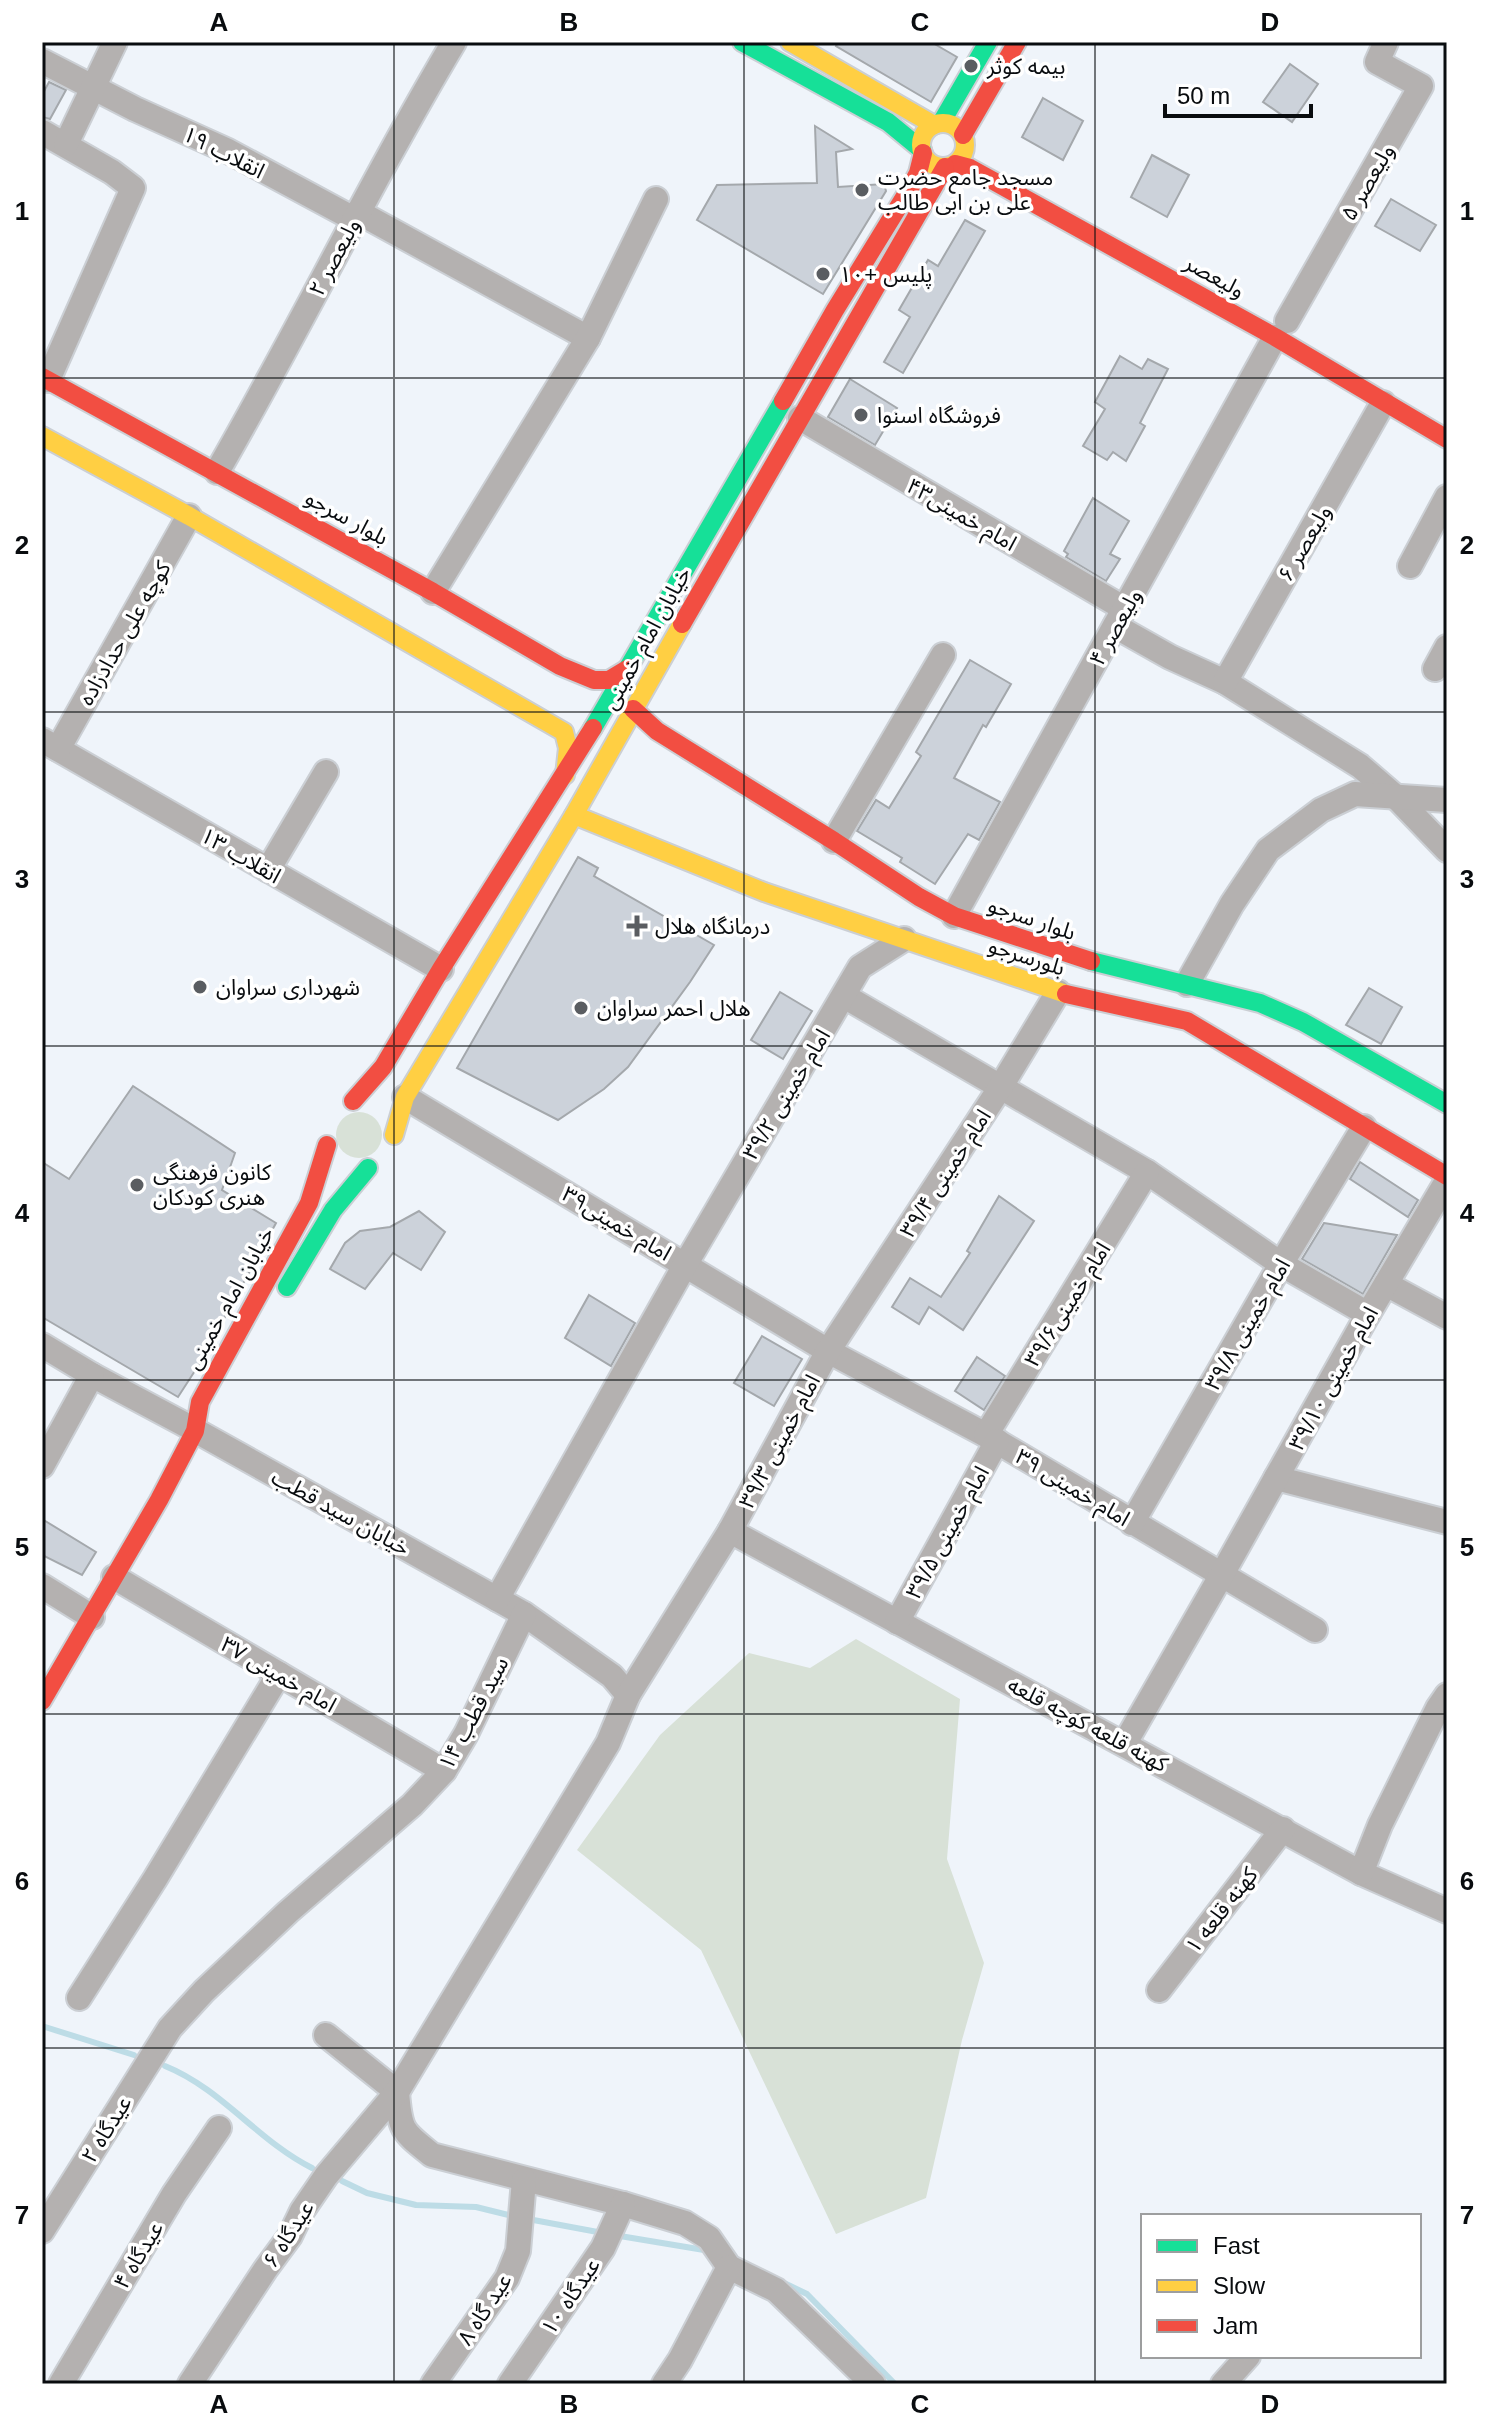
<svg xmlns="http://www.w3.org/2000/svg" width="1489" height="2426" viewBox="0 0 1489 2426" font-family="Helvetica,'Noto Sans Arabic',sans-serif">
	<style>
		.green { fill: #d8e1d7 }
		.lines { fill: none; stroke-linecap: round; stroke-linejoin: round }
		.stream { stroke: #bddce6; stroke-width: 6 }
		.building { fill: #ccd2da; stroke: #a4a8ac; stroke-width: 2 }
		.street-casing { stroke: #cbcfd4; stroke-width: 28 }
		.fast-casing { stroke: #cbcfd4; stroke-width: 22 }
		.slow-casing { stroke: #cbcfd4; stroke-width: 22 }
		.jam-casing { stroke: #cbcfd4; stroke-width: 22 }
		.street { stroke: #b4b1b0; stroke-width: 24 }
		.fast { stroke: #16e098; stroke-width: 18 }
		.slow { stroke: #ffcf43; stroke-width: 18 }
		.jam { stroke: #f24e42; stroke-width: 18 }
		.grid { fill: none; stroke: #090c0f; stroke-width: 2; stroke-opacity: 0.55 }
		.poi-dot { fill: #5a5d61; stroke: #fff; stroke-width: 3 }
		.labels { text-anchor: middle; stroke-width: 7; stroke-linejoin: round; paint-order: stroke }
		.poi-label { font-size: 22px; fill: #090c0f; stroke: #fff; text-anchor: start }
		.street-label { font-size: 22px; fill: #090c0f; stroke: #fff }
		.neatline { fill: none; stroke: #090c0f; stroke-width: 3 }
		.grid-label { font-size: 26px; text-anchor: middle; font-weight: bold; fill: #090c0f }
	</style>
	<rect width="100%" height="100%" fill="#eff4fa"/>
	<g class="green">
		<circle cx="359" cy="1135" r="23"/>
		<path d="M856,1639l104,60 -13,160 37,104 -22,77 -36,158 -90,36 -135,-284 -124,-100 83,-115 89,-82 61,15z"/>
	</g>
	<g class="lines">
		<g class="stream">
			<path d="M42,2026l92,29"/>
			<path d="M165,2066c57,23 93,75 147,102"/>
			<path d="M342,2181l25,12 49,12 60,2 41,10"/>
			<path d="M528,2219l75,14"/>
			<path d="M614,2235l96,16"/>
			<path d="M782,2282l25,12 88,90"/>
		</g>
	</g>
	<g class="building">
		<path d="M838,42h93l26,15 -26,45 -95,-56z"/>
		<path d="M1290,64l28,20 -26,38 -29,-20z"/>
		<path d="M49,82l17,8 -16,29 -8,-2v-22z"/>
		<path d="M1043,98l40,23 -20,39 -41,-23z"/>
		<path d="M815,126l37,23 -16,3 2,35 46,-3 2,7 -63,103 -126,-74 20,-35 100,-2z"/>
		<path d="M1152,155l37,20 -22,42 -36,-20z"/>
		<path d="M1391,199l45,26 -16,26 -45,-25z"/>
		<path d="M965,220l20,11 -82,142 -19,-11 26,-45 -11,-7 29,-50 10,6z"/>
		<path d="M1120,356l22,13 6,-10 20,10 -28,54 5,3 -19,35 -13,-9 -6,8 -24,-14 22,-37 -10,-7z"/>
		<path d="M850,379l47,29 -22,37 -47,-28z"/>
		<path d="M1093,498l36,23 -19,33 10,5 -14,22 -40,-24 2,-3 -4,-3z"/>
		<path d="M970,660l41,24 -25,43 -3,-2 -29,53 46,24 -21,38 -11,-6 -33,50 -35,-22 2,-4 -45,-27 19,-31 13,8 32,-52 -5,-4z"/>
		<path d="M578,857l20,11 -4,8 120,69 -24,37 -62,85 -24,22 -46,31 -101,-52z"/>
		<path d="M1369,988l33,19 -21,37 -35,-19z"/>
		<path d="M780,992l32,19 -29,48 -32,-19z"/>
		<path d="M133,1086l102,67 -13,37 54,33 -76,140 -22,34 -136,-80v-155l27,17z"/>
		<path d="M1360,1162l58,38 -10,17 -58,-38z"/>
		<path d="M999,1196l35,25 -71,109 -34,-23 -10,17 -27,-17 18,-29 31,19 29,-44 -3,-2z"/>
		<path d="M419,1211l26,21 -24,38 -28,-17 -28,36 -35,-20 15,-26 15,-12 30,-4z"/>
		<path d="M1324,1223l73,12 -34,59 -61,-35z"/>
		<path d="M589,1295l46,28 -24,43 -46,-28z"/>
		<path d="M762,1336l40,23 -28,47 -40,-23z"/>
		<path d="M977,1357l28,19 -21,34 -29,-19z"/>
		<path d="M42,1519l54,33 -14,23 -40,-20z"/>
	</g>
	<g class="lines">
		<defs>
			<g id="street">
				<path d="M42,61l93,48 93,42 126,68"/>
				<path d="M42,132l70,40 21,16 -85,192"/>
				<path d="M66,144l49,-102"/>
				<path d="M358,212l230,126"/>
				<path d="M1287,321l134,-235 -44,-24 9,-20"/>
				<path d="M800,418l325,191"/>
				<path d="M217,472c82,-142 153,-289 237,-430"/>
				<path d="M1410,566l37,-69"/>
				<path d="M433,592l155,-254 68,-139"/>
				<path d="M1115,626l55,31 55,25 135,84 36,31 51,53"/>
				<path d="M1435,669l12,-22"/>
				<path d="M1225,682l158,-279"/>
				<path d="M42,740l399,229"/>
				<path d="M58,749l131,-233"/>
				<path d="M834,841l109,-186"/>
				<path d="M268,870l58,-98"/>
				<path d="M954,916l321,-579"/>
				<path d="M1187,984l45,-80 36,-54 53,-40 34,-16 92,6"/>
				<path d="M844,996l303,176 134,92 87,50"/>
				<path d="M405,1097l423,254 158,84 329,195"/>
				<path d="M1386,1284l61,33"/>
				<path d="M42,1345l50,30 90,48 342,191 88,62 16,19"/>
				<path d="M986,1435l161,-263"/>
				<path d="M42,1466l50,-91"/>
				<path d="M1276,1478l171,44"/>
				<path d="M1132,1523l149,-259 83,-137"/>
				<path d="M730,1531l631,342 86,38"/>
				<path d="M114,1577l330,194"/>
				<path d="M42,1586l50,31"/>
				<path d="M497,1599l188,-334 175,-298 44,-28"/>
				<path d="M897,1622l100,-181"/>
				<path d="M1125,1743l96,-167 147,-262 79,-133"/>
				<path d="M1361,1873l19,-48 58,-117 9,-13"/>
				<path d="M1159,1990l124,-161"/>
				<path d="M79,1998l76,-119 124,-205"/>
				<path d="M326,2035l71,57c3,39 5,39 35,63l191,49 62,19 24,15 20,29 47,23 97,94"/>
				<path d="M42,2231l128,-203 34,-37 84,-79 124,-107 32,-34 22,-37 58,-120"/>
				<path d="M61,2384l113,-190 45,-66"/>
				<path d="M190,2384l75,-114 25,-34 12,-25 24,-35 71,-84 211,-349 20,-48 102,-164 98,-180 172,-263 58,-96"/>
				<path d="M433,2384l74,-106 11,-27 6,-71"/>
				<path d="M510,2384l93,-136 20,-44"/>
				<path d="M664,2384l16,-24 49,-93"/>
				<path d="M1223,2384l25,-28"/>
			</g>
			<g id="fast">
				<path d="M742,42l146,80 34,28"/>
				<path d="M941,123l47,-81"/>
				<path d="M593,728l190,-327"/>
				<path d="M1091,961l169,42 43,19 144,82"/>
				<path d="M287,1287l46,-77 35,-42"/>
			</g>
			<g id="slow">
				<path d="M790,42l144,83"/>
				<circle cx="943" cy="145" r="22"/>
				<path d="M42,436l147,80 375,216 4,16 -3,27"/>
				<path d="M574,815l190,77 302,102"/>
				<path d="M394,1135l11,-38 169,-282 108,-191"/>
			</g>
			<g id="jam">
				<path d="M963,135l54,-93"/>
				<path d="M955,164l15,4 305,169 172,102"/>
				<path d="M42,377l391,215 127,74 34,14h15l20,-12"/>
				<path d="M783,401l52,-91 75,-122 8,-15 5,-20"/>
				<path d="M682,624l263,-457"/>
				<path d="M633,709l24,22 177,110 85,56 35,19 137,45"/>
				<path d="M1066,994l121,27 260,155"/>
				<path d="M353,1101l30,-34 58,-98 152,-241"/>
				<path d="M42,1701l117,-201 36,-69 5,-29 109,-199 18,-58"/>
			</g>
		</defs>
		<use href="#street" class="street-casing"/>
		<use href="#fast" class="fast-casing"/>
		<use href="#slow" class="slow-casing"/>
		<use href="#jam" class="jam-casing"/>
		<use href="#street" class="street"/>
		<use href="#fast" class="fast"/>
		<use href="#slow" class="slow"/>
		<use href="#jam" class="jam"/>
	</g>
	<path class="grid" d="M394,42v2342M744,42v2342M1095,42v2342M42,378h1405M42,712h1405M42,1046h1405M42,1380h1405M42,1714h1405M42,2048h1405"/>
	<g class="poi-dot">
		<circle cx="971" cy="66" r="8"/>
		<circle cx="862" cy="190" r="8"/>
		<circle cx="823" cy="274" r="8"/>
		<circle cx="861" cy="415" r="8"/>
		<path d="M633 914h8v8h8v8h-8v8h-8v-8h-8v-8h8z"/>
		<circle cx="200" cy="987" r="8"/>
		<circle cx="581" cy="1008" r="8"/>
		<circle cx="137" cy="1185" r="8"/>
	</g>
	<g class="labels">
		<g class="poi-label">
			<text x="987" y="74">بیمه کوثر</text>
			<text x="878" y="185">مسجد جامع حضرت<tspan x="878" dy="25">علی بن ابی طالب</tspan></text>
			<text x="839" y="282">پلیس +۱۰</text>
			<text x="877" y="423">فروشگاه اسنوا</text>
			<text x="655" y="934">درمانگاه هلال</text>
			<text x="216" y="995">شهرداری سراوان</text>
			<text x="597" y="1016">هلال احمر سراوان</text>
			<text x="153" y="1180">کانون فرهنگی<tspan x="153" dy="25">هنری کودکان</tspan></text>
		</g>
		<g class="street-label">
			<text transform="translate(224 152) rotate(27)" y="8">انقلاب ۱۹</text>
			<text transform="translate(1367 182) rotate(-60)" y="8">ولیعصر ۵</text>
			<text transform="translate(334 257) rotate(-62)" y="8">ولیعصر ۲</text>
			<text transform="translate(1215 276) rotate(29)" y="8">ولیعصر</text>
			<text transform="translate(962 514) rotate(30)" y="8">امام خمینی۴۳</text>
			<text transform="translate(347 517) rotate(29)" y="8">بلوار سرجو</text>
			<text transform="translate(1304 543) rotate(-60)" y="8">ولیعصر ۶</text>
			<text transform="translate(1115 627) rotate(-61)" y="8">ولیعصر ۴</text>
			<text transform="translate(124 633) rotate(-60)" y="8">کوچه علی حدادزاده</text>
			<text transform="translate(646 638) rotate(-61)" y="8">خیابان امام خمینی</text>
			<text transform="translate(241 855) rotate(30)" y="8">انقلاب ۱۳</text>
			<text transform="translate(1032 918) rotate(19)" y="8">بلوار سرجو</text>
			<text transform="translate(1027 956) rotate(18)" y="8">بلورسرجو</text>
			<text transform="translate(786 1094) rotate(-59)" y="8">امام خمینی ۳۹/۲</text>
			<text transform="translate(945 1173) rotate(-57)" y="8">امام خمینی ۳۹/۴</text>
			<text transform="translate(617 1223) rotate(31)" y="8">امام خمینی۳۹</text>
			<text transform="translate(229 1298) rotate(-61)" y="8">خیابان امام خمینی</text>
			<text transform="translate(1067 1304) rotate(-58)" y="8">امام خمینی۳۹/۶</text>
			<text transform="translate(1247 1324) rotate(-60)" y="8">امام خمینی ۳۹/۸</text>
			<text transform="translate(1333 1378) rotate(-61)" y="8">امام خمینی ۳۹/۱۰</text>
			<text transform="translate(779 1441) rotate(-62)" y="8">امام خمینی ۳۹/۳</text>
			<text transform="translate(1073 1487) rotate(31)" y="8">امام خمینی ۳۹</text>
			<text transform="translate(341 1512) rotate(29)" y="8">خیابان سید قطب</text>
			<text transform="translate(947 1532) rotate(-61)" y="8">امام خمینی ۳۹/۵</text>
			<text transform="translate(279 1674) rotate(30)" y="8">امام خمینی ۳۷</text>
			<text transform="translate(473 1713) rotate(-62)" y="8">سید قطب ۱۴</text>
			<text transform="translate(1088 1724) rotate(28)" y="8">کهنه قلعه کوچه قلعه</text>
			<text transform="translate(1221 1910) rotate(-52)" y="8">کهنه قلعه ۱</text>
			<text transform="translate(106 2129) rotate(-58)" y="8">عیدگاه ۲</text>
			<text transform="translate(288 2234) rotate(-57)" y="8">عیدگاه ۶</text>
			<text transform="translate(138 2255) rotate(-59)" y="8">عیدگاه ۴</text>
			<text transform="translate(570 2296) rotate(-56)" y="8">عیدگاه ۱۰</text>
			<text transform="translate(484 2309) rotate(-57)" y="8">عید گاه ۸</text>
		</g>
	</g>
	<rect width="1489" height="2426" fill="none" stroke="#ffffff" stroke-width="88"/>
	<rect x="1141" y="2214" width="280" height="144" fill="#ffffff" stroke="#9d9e9f" stroke-width="2"/>
	<rect x="1157" y="2240" width="40" height="12" fill="#16e098" stroke="#9d9e9f" stroke-width="2"/>
	<text x="1213" y="2254" font-size="24" fill="#090c0f">Fast</text>
	<rect x="1157" y="2280" width="40" height="12" fill="#ffcf43" stroke="#9d9e9f" stroke-width="2"/>
	<text x="1213" y="2294" font-size="24" fill="#090c0f">Slow</text>
	<rect x="1157" y="2320" width="40" height="12" fill="#f24e42" stroke="#9d9e9f" stroke-width="2"/>
	<text x="1213" y="2334" font-size="24" fill="#090c0f">Jam</text>
	<path d="M1165 104v12h146v-12" fill="none" stroke="#090c0f" stroke-width="4"/>
	<text x="1177" y="104" font-size="24" fill="#090c0f" stroke="#ffffff" stroke-width="6" paint-order="stroke">50 m</text>
	<rect x="44" y="44" width="1401" height="2338" class="neatline"/>
	<g class="grid-label">
		<text x="219" y="31">A</text>
		<text x="569" y="31">B</text>
		<text x="920" y="31">C</text>
		<text x="1270" y="31">D</text>
		<text x="22" y="220">1</text>
		<text x="1467" y="220">1</text>
		<text x="22" y="554">2</text>
		<text x="1467" y="554">2</text>
		<text x="22" y="888">3</text>
		<text x="1467" y="888">3</text>
		<text x="22" y="1222">4</text>
		<text x="1467" y="1222">4</text>
		<text x="22" y="1556">5</text>
		<text x="1467" y="1556">5</text>
		<text x="22" y="1890">6</text>
		<text x="1467" y="1890">6</text>
		<text x="22" y="2224">7</text>
		<text x="1467" y="2224">7</text>
		<text x="219" y="2413">A</text>
		<text x="569" y="2413">B</text>
		<text x="920" y="2413">C</text>
		<text x="1270" y="2413">D</text>
	</g>
</svg>
